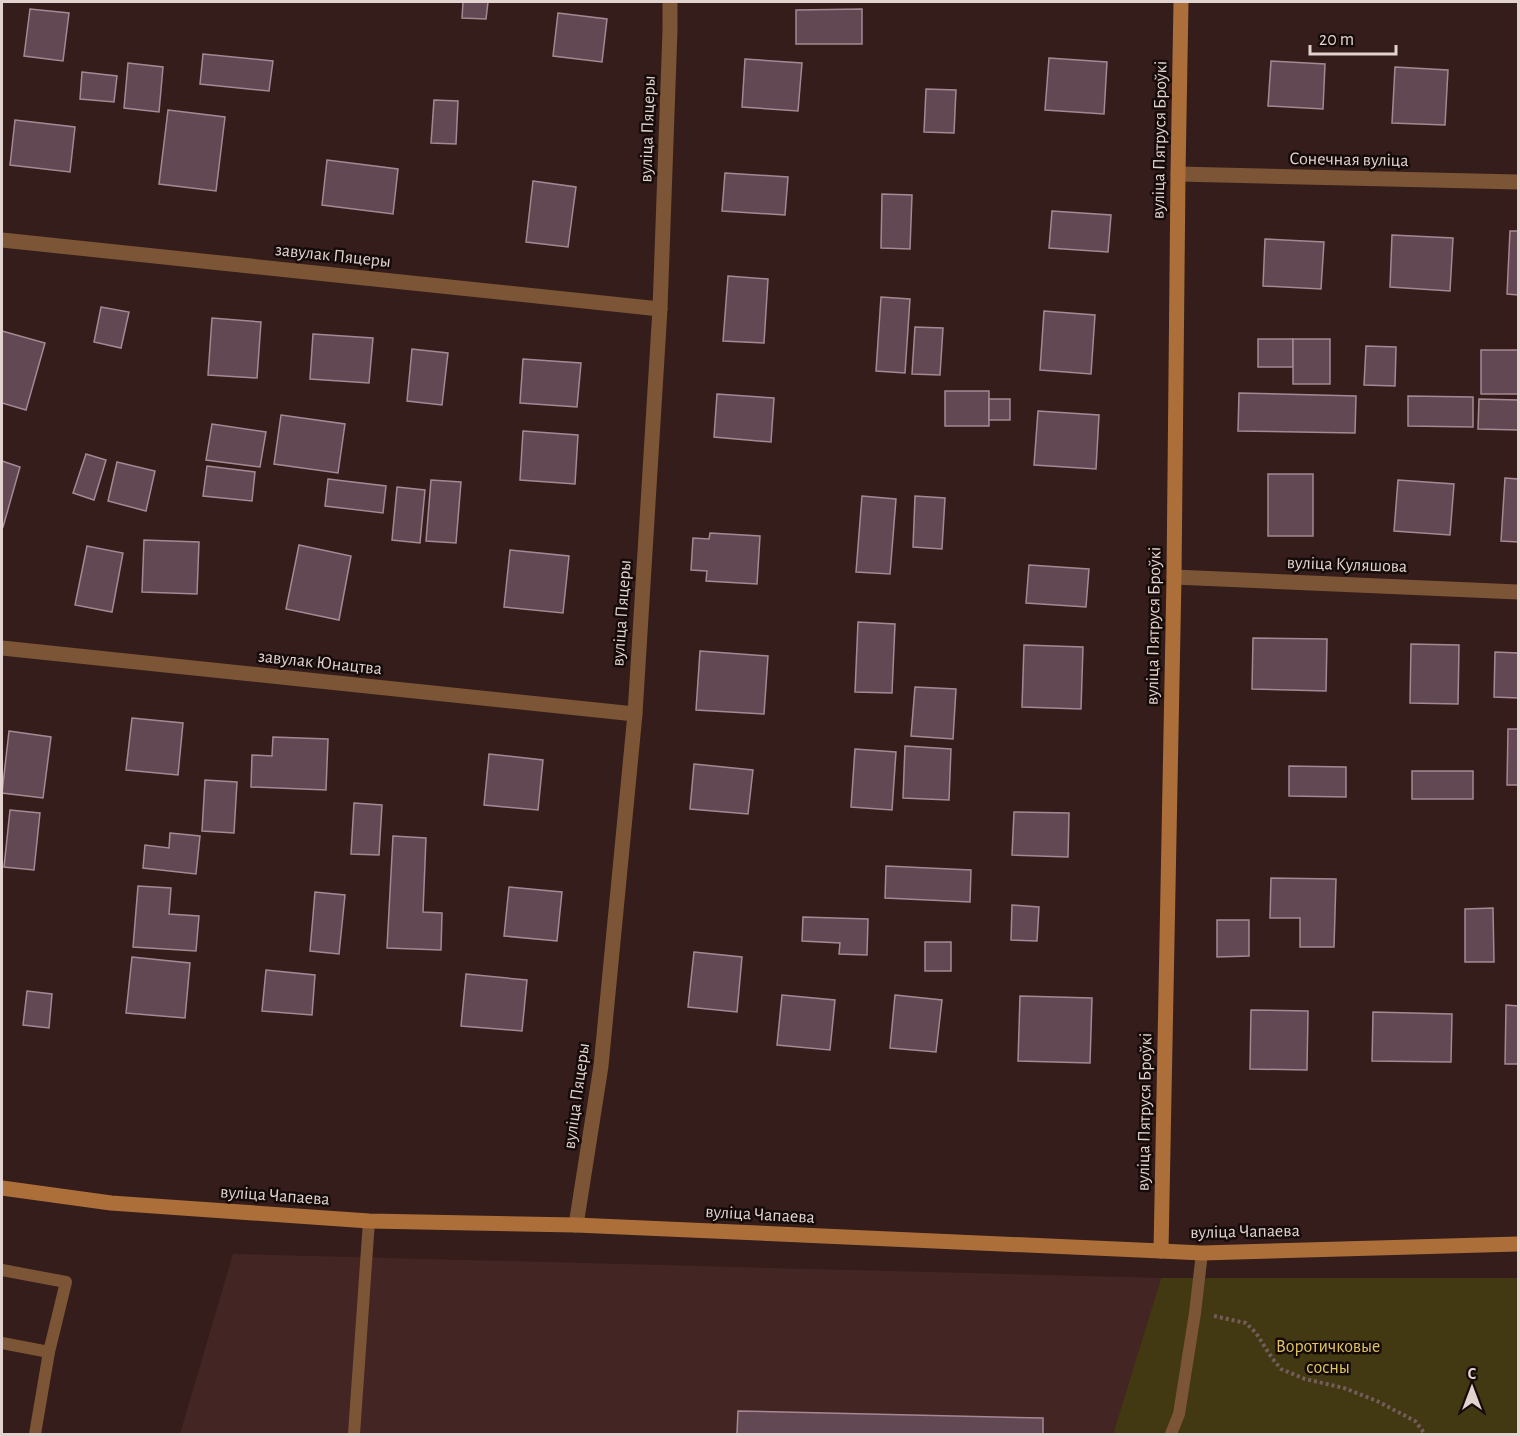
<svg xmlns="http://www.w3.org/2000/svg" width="1520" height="1436" viewBox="0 0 1520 1436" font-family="'Alegreya Sans',sans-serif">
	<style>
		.built { fill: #432623 }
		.green { fill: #423811 }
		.building { fill: #624853; stroke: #a58894; stroke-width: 1.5 }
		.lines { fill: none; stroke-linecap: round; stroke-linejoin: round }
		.path { stroke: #725d5b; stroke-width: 4; stroke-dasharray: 3 3; stroke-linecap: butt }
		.lane { stroke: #7b5535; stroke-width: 12 }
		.street { stroke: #7b5535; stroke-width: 15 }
		.secondary { stroke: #ac6f3a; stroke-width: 15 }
		.labels { text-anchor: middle; stroke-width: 5; stroke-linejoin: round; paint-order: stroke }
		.street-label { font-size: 18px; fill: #e2d2d0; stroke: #150b09 }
		.park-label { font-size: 18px; fill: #dfc461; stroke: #150b09 }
	</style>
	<rect width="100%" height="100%" fill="#351d1b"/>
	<path class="built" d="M233,1254l928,24 -48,156h-933z"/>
	<path class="green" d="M1161,1278h357v156h-405z"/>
	<g class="building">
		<path d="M463,2h25l-2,17 -24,-1z"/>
		<path d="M30,9l39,4 -6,48 -39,-5z"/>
		<path d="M862,9v35h-66v-34z"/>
		<path d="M558,13l49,6 -5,43 -49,-6z"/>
		<path d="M203,54l70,7 -4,30 -69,-7z"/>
		<path d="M1049,58l58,4 -3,52 -59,-4z"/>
		<path d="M745,59l57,4 -4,48 -56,-4z"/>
		<path d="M1271,61l54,3 -2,45 -55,-3z"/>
		<path d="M128,63l35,4 -4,45 -35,-4z"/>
		<path d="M1395,67l53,3 -3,55 -53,-2z"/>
		<path d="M82,72l35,4 -3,26 -34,-3z"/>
		<path d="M926,89l30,1 -2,43 -30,-1z"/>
		<path d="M434,100l24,1 -2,43 -25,-1z"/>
		<path d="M168,110l57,7 -9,74 -57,-7z"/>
		<path d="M15,120l60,7 -5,45 -60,-7z"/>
		<path d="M327,160l71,9 -5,45 -71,-9z"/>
		<path d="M725,173l63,4 -3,38 -63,-4z"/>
		<path d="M533,181l43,6 -8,60 -42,-5z"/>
		<path d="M882,194l30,1 -2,54 -29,-1z"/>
		<path d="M1052,211l59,4 -3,37 -59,-4z"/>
		<path d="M1510,231h8v64l-11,-1z"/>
		<path d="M1392,235l61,3 -3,53 -60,-4z"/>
		<path d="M1265,239l59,3 -3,47 -58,-3z"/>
		<path d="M728,276l40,3 -4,64 -41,-2z"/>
		<path d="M881,297l29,2 -5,74 -29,-2z"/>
		<path d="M101,307l28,5 -8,36 -27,-6z"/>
		<path d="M1044,311l51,4 -4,59 -51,-4z"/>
		<path d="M212,318l49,4 -4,56 -49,-3z"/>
		<path d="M915,327l28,1 -3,47 -28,-1z"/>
		<path d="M2,331l43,12 -19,67 -24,-7z"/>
		<path d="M313,334l60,4 -4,45 -59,-4z"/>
		<rect x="1258" y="339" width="35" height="28"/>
		<rect x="1293" y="339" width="37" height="45"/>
		<path d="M1366,346l30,1 -1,39 -31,-1z"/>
		<path d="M412,349l36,4 -6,52 -35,-4z"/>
		<rect x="1481" y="350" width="37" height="44"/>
		<path d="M523,359l58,4 -4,44 -57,-4z"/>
		<rect x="945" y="391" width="44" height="35"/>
		<path d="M1239,393l117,3 -1,37 -117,-2z"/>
		<path d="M717,394l57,4 -3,44 -57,-5z"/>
		<path d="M1408,396l65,1v30l-65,-1z"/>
		<rect x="989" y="399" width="21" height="21"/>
		<path d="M1479,399l39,1v30l-40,-1z"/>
		<path d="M1038,411l61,4 -3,54 -62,-4z"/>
		<path d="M281,415l64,9 -7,49 -64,-9z"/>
		<path d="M212,424l54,8 -6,35 -54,-7z"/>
		<path d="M523,431l55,4 -3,49 -55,-4z"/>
		<path d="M86,454l20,6 -12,40 -21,-7z"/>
		<path d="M2,461l18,6 -17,60h-1z"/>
		<path d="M117,462l38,9 -9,40 -38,-10z"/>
		<path d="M207,466l48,6 -3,29 -49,-5z"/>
		<rect x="1268" y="474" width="45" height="62"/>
		<path d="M1505,478l13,1v63l-17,-1z"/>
		<path d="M328,479l58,7 -3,27 -58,-7z"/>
		<path d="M431,480l30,2 -5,61 -30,-2z"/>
		<path d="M1398,480l56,4 -4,51 -56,-4z"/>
		<path d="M397,487l28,3 -5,53 -28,-3z"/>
		<path d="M862,496l34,3 -6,75 -34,-2z"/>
		<path d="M915,496l30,2 -3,51 -29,-2z"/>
		<path d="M710,533l50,3 -3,48 -51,-3 1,-10 -16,-1 2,-32 16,1z"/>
		<path d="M144,540l55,2 -2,52 -55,-2z"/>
		<path d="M299,545l52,11 -12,64 -53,-11z"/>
		<path d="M87,546l36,7 -11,59 -37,-7z"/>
		<path d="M510,550l59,6 -6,57 -59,-6z"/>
		<path d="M1029,565l60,4 -3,38 -60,-4z"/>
		<path d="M858,622l37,2 -3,69 -37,-1z"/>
		<path d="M1253,638l74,1 -1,52 -74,-2z"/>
		<path d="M1411,644l48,1 -1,59 -48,-1z"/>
		<path d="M1024,645l59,2 -2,62 -59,-2z"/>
		<path d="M700,651l68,5 -4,58 -68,-4z"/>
		<path d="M1495,652l23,1v45l-24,-1z"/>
		<path d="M915,687l41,2 -3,50 -42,-3z"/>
		<path d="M132,718l51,5 -5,52 -52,-5z"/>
		<path d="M1508,729h10v56h-11z"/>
		<path d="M9,731l42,6 -8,61 -41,-5z"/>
		<path d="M273,737l55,2 -2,51 -75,-3 1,-32 20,1z"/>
		<path d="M905,746l46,3 -2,51 -46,-2z"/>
		<path d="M855,749l41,3 -4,58 -41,-3z"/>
		<path d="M489,754l54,6 -5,50 -54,-5z"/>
		<path d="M694,764l59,6 -5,44 -58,-5z"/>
		<path d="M1289,766l57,1v30l-57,-1z"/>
		<rect x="1412" y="771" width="61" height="28"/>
		<path d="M205,780l32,2 -3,51 -32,-2z"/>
		<path d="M354,803l28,2 -3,50 -28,-1z"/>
		<path d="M10,810l30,3 -6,57 -30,-3z"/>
		<path d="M1014,812l55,1 -1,44 -56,-2z"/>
		<path d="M170,833l30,3 -4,38 -53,-6 2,-23 24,3z"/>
		<path d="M393,836l33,2 -3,74 19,1 -1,37 -54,-2z"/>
		<path d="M886,866l85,4 -1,32 -85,-4z"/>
		<path d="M1271,878l65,1 -2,68h-34v-29h-30z"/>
		<path d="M138,886l33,2 -2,26 30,2 -3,35 -63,-4z"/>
		<path d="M509,887l53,5 -5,49 -53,-5z"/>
		<path d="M315,892l30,3 -6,59 -29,-3z"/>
		<path d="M1012,905l27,2 -2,34 -26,-1z"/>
		<path d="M1493,908l1,54h-29v-53z"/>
		<path d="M803,917l65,2 -1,36 -28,-1 1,-11 -38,-2z"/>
		<path d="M1217,920h32v36l-32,1z"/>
		<rect x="925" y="942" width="26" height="29"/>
		<path d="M694,952l48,5 -5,55 -49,-5z"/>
		<path d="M132,957l58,6 -5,55 -59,-5z"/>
		<path d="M266,970l49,5 -3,40 -50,-4z"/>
		<path d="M466,974l61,6 -5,51 -61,-5z"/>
		<path d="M27,991l25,3 -3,34 -26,-3z"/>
		<path d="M782,995l53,5 -5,50 -53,-5z"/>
		<path d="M895,995l47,5 -6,52 -46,-4z"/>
		<path d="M1020,996l72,2 -2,65 -72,-2z"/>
		<path d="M1506,1005l12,1v58h-13z"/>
		<path d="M1251,1010l57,1 -1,59 -57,-1z"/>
		<path d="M1373,1012l79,2 -1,48 -79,-1z"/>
		<path d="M738,1411l305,7v16h-306z"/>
	</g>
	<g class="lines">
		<path class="path" d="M1214,1316l32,7 10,10 16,25 9,11 24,10 39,9 33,13 38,20 10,13"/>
		<g class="lane">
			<path d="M2,1270l64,12 -17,70 -14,82"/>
			<path d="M2,1343l47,9"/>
			<path d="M354,1434l15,-213"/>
			<path d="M1171,1434l8,-20 16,-101 7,-60"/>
		</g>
		<g class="street">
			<path d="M1178,174l340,8"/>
			<path d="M2,240l658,69"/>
			<path d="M1174,577l344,15"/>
			<path d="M2,648l633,66"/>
			<path d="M576,1225l25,-159 34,-352 25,-405 10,-279v-28"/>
		</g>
		<g class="secondary">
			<path d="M2,1188l109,15 258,18 207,4 585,26 41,2 316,-9"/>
			<path d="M1161,1251l13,-674 4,-403 3,-172"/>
		</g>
	</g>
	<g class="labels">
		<g class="street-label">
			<text transform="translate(647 129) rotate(-88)" y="6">вуліца Пяцеры</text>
			<text transform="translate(1159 140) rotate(-89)" y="6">вуліца Пятруся Броўкі</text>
			<text transform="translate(1349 159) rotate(1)" y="6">Сонечная вуліца</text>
			<text transform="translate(333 255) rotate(6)" y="6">завулак Пяцеры</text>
			<text transform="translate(1347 564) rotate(2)" y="6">вуліца Куляшова</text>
			<text transform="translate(621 613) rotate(-86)" y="6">вуліца Пяцеры</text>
			<text transform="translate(1153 626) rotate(-89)" y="6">вуліца Пятруся Броўкі</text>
			<text transform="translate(320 662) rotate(6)" y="6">завулак Юнацтва</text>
			<text transform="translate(576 1096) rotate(-82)" y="6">вуліца Пяцеры</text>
			<text transform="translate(1144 1112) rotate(-89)" y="6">вуліца Пятруся Броўкі</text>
			<text transform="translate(275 1195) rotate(4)" y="6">вуліца Чапаева</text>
			<text transform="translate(760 1214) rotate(3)" y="6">вуліца Чапаева</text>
			<text transform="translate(1245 1231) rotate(-1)" y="6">вуліца Чапаева</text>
		</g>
		<g class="park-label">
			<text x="1328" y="1352">Воротичковые<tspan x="1328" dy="21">сосны</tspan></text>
		</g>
	</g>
	<rect width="1520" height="1436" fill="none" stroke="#e2d2d0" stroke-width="6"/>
	<g transform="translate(1472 1388)" stroke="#150b09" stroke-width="4.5" paint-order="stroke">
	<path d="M0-4.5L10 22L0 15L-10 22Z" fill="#e2d2d0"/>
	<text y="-9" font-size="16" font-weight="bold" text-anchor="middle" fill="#e2d2d0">С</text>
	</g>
	<path d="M1310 45v9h86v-9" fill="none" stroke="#e2d2d0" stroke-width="3"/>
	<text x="1319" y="45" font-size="18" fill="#e2d2d0" stroke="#150b09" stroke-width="4.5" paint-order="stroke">20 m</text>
</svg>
